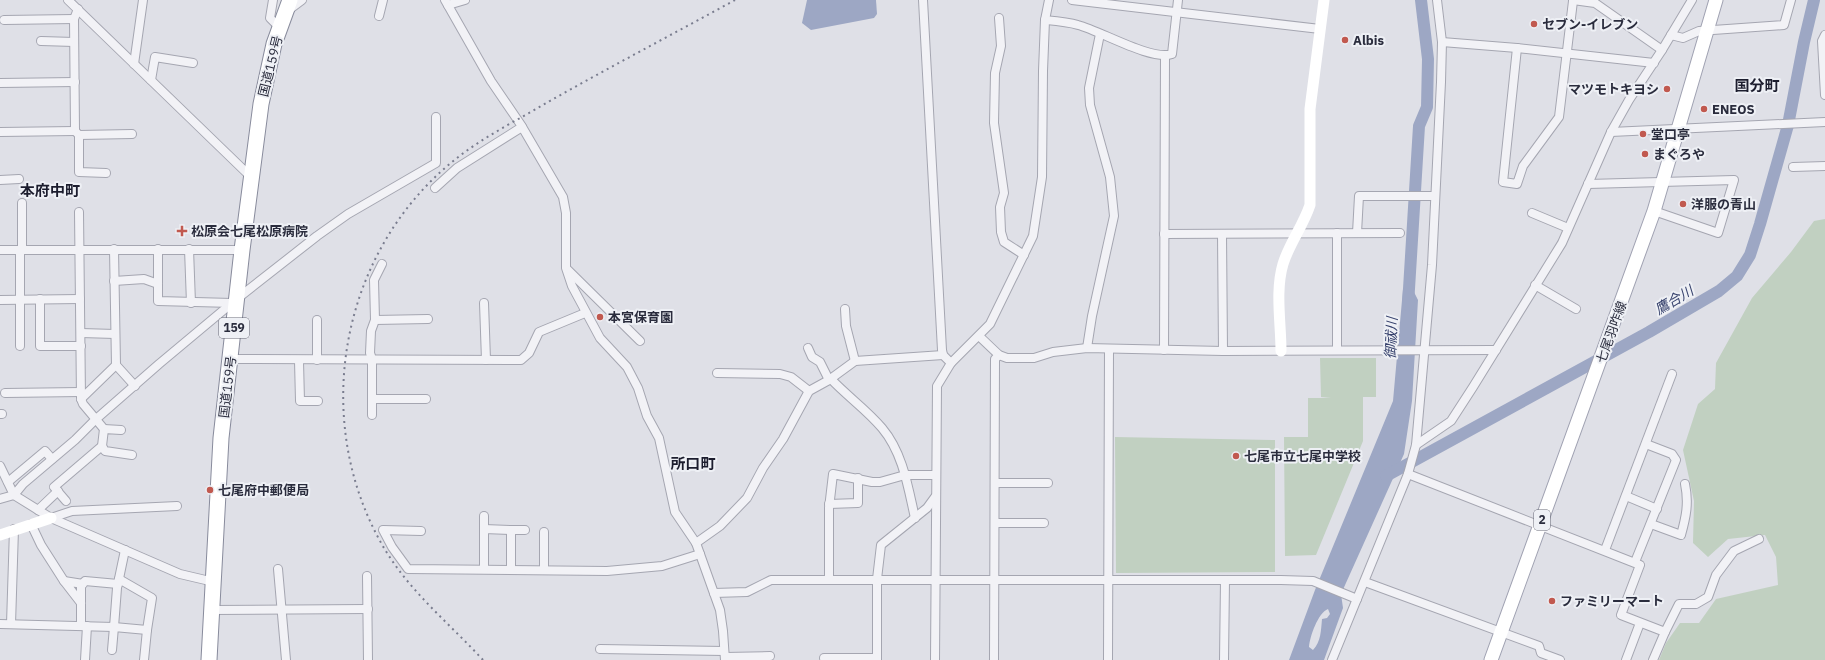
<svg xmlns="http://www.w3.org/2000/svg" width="1825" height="660" viewBox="0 0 1825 660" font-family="'IBM Plex Sans','Noto Sans JP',sans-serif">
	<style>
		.green { fill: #c1d0c1 }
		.water { fill: #9da7c4; fill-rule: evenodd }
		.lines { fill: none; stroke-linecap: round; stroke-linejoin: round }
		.river { stroke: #9da7c4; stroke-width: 12 }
		.street-casing { stroke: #a5a6b1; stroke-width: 10 }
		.primary-casing { stroke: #a0a2b2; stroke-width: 15 }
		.highway-casing { stroke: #888b9c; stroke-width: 17 }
		.street { stroke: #f2f2f6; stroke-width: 8 }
		.secondary { stroke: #fff; stroke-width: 11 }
		.primary { stroke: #fff; stroke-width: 13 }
		.highway { stroke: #fff; stroke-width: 15 }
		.rail { stroke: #7a7d8f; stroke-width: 2; stroke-dasharray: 2 4; stroke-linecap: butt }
		.poi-dot { fill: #c1594f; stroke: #eef0f5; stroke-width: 1.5 }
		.labels { text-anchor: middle; stroke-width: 4; stroke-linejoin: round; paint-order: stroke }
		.shield { fill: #eef0f5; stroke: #656774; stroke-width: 1 }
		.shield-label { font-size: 12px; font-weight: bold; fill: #2a2c3d }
		.poi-label { font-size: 13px; font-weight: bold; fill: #2a2c3d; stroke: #eef0f5; text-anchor: start }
		.street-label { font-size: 13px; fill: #2a2c3d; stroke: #eef0f5 }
		.water-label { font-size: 14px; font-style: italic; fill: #37426d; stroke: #eef0f5 }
		.quarter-label { font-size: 15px; font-weight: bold; fill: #1c1d2e; stroke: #eef0f5 }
	</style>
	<rect width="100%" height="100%" fill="#dfe0e7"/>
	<g class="green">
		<path d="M1825,219v441h-166l7,-17 14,-20h19l17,-24 62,-14 -2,-28 -11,-22 -37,4 -20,18 -15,-14 1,-42 -11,-51 15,-46 17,-15 1,-26 36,-65 39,-46 23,-31z"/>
		<path d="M1320,358h56v39h-13v44l-47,114 -31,1 -1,-119h24v-39h23l-10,-1z"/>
		<path d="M1115,437l160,3v132l-159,1z"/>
	</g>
	<g class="water">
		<path d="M807,0h69l1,14 -3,4 -63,12 -9,-7z"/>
		<path d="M1403,289l10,1 5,10 -6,101 -8,53 -63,140 2,14 -19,52h-35l26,-70 78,-189zM1328,609l2,5 -3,4 -5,1c-1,11 -1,23 -9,31l-4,-3c1,-11 9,-34 19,-38z"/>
	</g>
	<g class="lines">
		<g class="river">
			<path d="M1408,305l11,-179 8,-19 1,-48 -7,-59"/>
			<path d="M1386,476l263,-144 70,-41 18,-15 13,-21 10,-31 28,-99 16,-83 10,-42"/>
		</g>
		<defs>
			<g id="street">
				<path d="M68,0l183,177"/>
				<path d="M273,0l-3,18 10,10"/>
				<path d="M445,0l46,81 30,44 42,72 3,16v55l6,18 28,52 27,29 11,21 9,28 12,22 16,74 21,31 24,67 3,21 2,29"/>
				<path d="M923,0l19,350 1,5 8,8"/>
				<path d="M1072,0l248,29"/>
				<path d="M1573,0l22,3 67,47"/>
				<path d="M448,5l17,-5"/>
				<path d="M78,9l-4,10 1,112 4,4v37l27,1"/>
				<path d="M286,12l16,-12"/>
				<path d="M379,16l4,-16"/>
				<path d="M999,18l2,28 -6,27 -1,50 10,70 -4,14 1,25 3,10 20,13"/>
				<path d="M4,20l70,-1"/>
				<path d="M1045,20c11,1 23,2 33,5 23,6 73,36 94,29l6,-54"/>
				<path d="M1671,35l12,3 16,-7 85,-6 7,-25"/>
				<path d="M1825,35l-3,6 3,54"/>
				<path d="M41,41l33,1"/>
				<path d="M1442,42l75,6 137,15"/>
				<path d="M1517,48l-14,134 14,2 6,-18 36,-49 14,-116"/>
				<path d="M134,64l9,-64"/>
				<path d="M151,80l4,-23 38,6"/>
				<path d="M0,83l75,-1"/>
				<path d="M0,132l75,-1"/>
				<path d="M1611,132l214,-10"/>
				<path d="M79,135l53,-1"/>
				<path d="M1793,167l32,-1"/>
				<path d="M0,180l19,-1"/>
				<path d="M1588,184l146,-4 -16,53 -64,-22"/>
				<path d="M435,188l22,-20 65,-41"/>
				<path d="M22,203v47"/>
				<path d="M79,212l2,187 2,5 21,25"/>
				<path d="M1532,213l36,15"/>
				<path d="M1337,233v117"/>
				<path d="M1357,233l2,-37h75"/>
				<path d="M1164,234l236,-1"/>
				<path d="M1222,234l1,117"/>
				<path d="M114,249l2,116"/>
				<path d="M158,249v52l74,2"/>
				<path d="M189,249l2,54"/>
				<path d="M0,250h242"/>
				<path d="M568,270l72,71"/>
				<path d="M114,281l30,-2 14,5"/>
				<path d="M1535,285l41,24"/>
				<path d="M40,299v47h41"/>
				<path d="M0,300l80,-1"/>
				<path d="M484,303l2,57"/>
				<path d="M845,309l1,17 9,35"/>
				<path d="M375,320l53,-1"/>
				<path d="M81,333l34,1"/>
				<path d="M979,336l20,19 8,3h27l19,-6 34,-4 136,3 273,-1"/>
				<path d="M20,346v-96"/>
				<path d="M808,348l4,9 8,5 9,18"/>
				<path d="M1087,348l5,-32 22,-100 -4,-39 -20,-72 -1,-17 11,-54"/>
				<path d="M1164,350l1,-294"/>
				<path d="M230,359l291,1 8,-7 10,-21 46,-19"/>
				<path d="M317,360v-40"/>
				<path d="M299,361l1,40h18"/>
				<path d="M717,373l63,1 11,3 18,14"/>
				<path d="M831,379c16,17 36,31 51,49 21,25 26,59 33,90"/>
				<path d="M5,393l76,-1"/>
				<path d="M81,399l35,-34 19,21"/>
				<path d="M372,399h54"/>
				<path d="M0,414h2"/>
				<path d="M372,415v-56l-2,-6 1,-22 4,-11 -1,-40 8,-16"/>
				<path d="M1416,445l35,-24 22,-34 89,-144 49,-111 18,-32 33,-50 30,-50"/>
				<path d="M102,446l2,-17 17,1"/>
				<path d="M0,466l14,29 37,23 129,56 34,8"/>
				<path d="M1408,474l232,91 -19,50 44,17 -12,28"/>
				<path d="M8,482l37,-31 7,8"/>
				<path d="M995,483h53"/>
				<path d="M1626,496l31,13"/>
				<path d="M0,499l14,-4 9,-11 52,-44 20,-20 64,-56 79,-66 79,-62 31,-22 88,-51v-46"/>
				<path d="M66,501l-12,-14 48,-41 3,5 27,4"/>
				<path d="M829,504l29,-1v-25"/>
				<path d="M38,510l20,-19"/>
				<path d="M484,516v13"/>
				<path d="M51,518l21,-7 105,-5"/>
				<path d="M995,523h49"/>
				<path d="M31,524l10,21 23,36"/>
				<path d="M1651,524l30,11c5,-18 8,-32 4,-51"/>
				<path d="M421,531l-38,-1 9,17 16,22 199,2 55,-5 38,-12"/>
				<path d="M544,532v37"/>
				<path d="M696,543l24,-17 27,-28 16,-30 20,-29 26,-48 20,-11 26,-19 88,-6"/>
				<path d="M1605,550l67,-176"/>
				<path d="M1635,562l41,-102 -4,-6 -26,-10"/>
				<path d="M278,569l8,91"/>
				<path d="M484,569v-40l27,1"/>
				<path d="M511,569v-39h14"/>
				<path d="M367,576l1,84"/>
				<path d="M119,579l33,19 -5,32 -3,30"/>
				<path d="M829,580v-72l4,-34 39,8h8l25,-7h31"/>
				<path d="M1365,582l174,64 2,7 19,7"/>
				<path d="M714,593l33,-1 24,-12h510l32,1 44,18"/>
				<path d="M81,603l-17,-22 19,3"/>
				<path d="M212,610l156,-1"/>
				<path d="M0,624l114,3 3,-39 8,-38"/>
				<path d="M11,624l3,-95"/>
				<path d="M81,626v-41l4,-4 33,3"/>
				<path d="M1665,632l14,-28h17l12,-7 8,-22 18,-24 25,-12"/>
				<path d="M600,649l124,2"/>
				<path d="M112,650l2,-23 33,3"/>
				<path d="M725,657l45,-1"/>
				<path d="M824,658h53"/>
				<path d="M85,660l2,-34"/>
				<path d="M877,660v-81l4,-34 46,-37 8,-11"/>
				<path d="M935,660l2,-274 14,-23 39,-39 43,-88 9,-59 1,-106 2,-51 4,-20"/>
				<path d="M994,660l1,-301 4,-4"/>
				<path d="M1108,660l1,-311"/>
				<path d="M1224,660l1,-80"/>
				<path d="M1332,660l76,-186 8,-29 16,-180 9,-183 1,-40 -5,-42"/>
				<path d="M1626,660l14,-37"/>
			</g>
			<path id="primary" d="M1491,660l163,-449 62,-211"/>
			<path id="highway" d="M209,660l12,-222 21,-188 19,-146 13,-60 16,-44"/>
		</defs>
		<use href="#street" class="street-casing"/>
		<use href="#primary" class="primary-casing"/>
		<use href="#highway" class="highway-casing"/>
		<use href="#street" class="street"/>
		<g class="secondary">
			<path d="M1281,351c0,-28 -6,-60 2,-87 6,-20 20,-38 27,-59v-96l14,-109"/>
			<path d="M0,535l51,-17"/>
		</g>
		<use href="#primary" class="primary"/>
		<use href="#highway" class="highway"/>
		<path class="rail" d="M483,660c-34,-37 -73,-68 -99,-112 -74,-126 -45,-293 68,-386 29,-24 64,-41 96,-60 62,-35 125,-68 187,-102"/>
	</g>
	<g class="poi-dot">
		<circle cx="1534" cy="24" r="4"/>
		<circle cx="1345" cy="40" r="4"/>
		<circle cx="1667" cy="89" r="4"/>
		<circle cx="1704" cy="109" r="4"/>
		<circle cx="1643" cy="134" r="4"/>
		<circle cx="1645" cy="154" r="4"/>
		<circle cx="1683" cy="204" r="4"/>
		<path d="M180 225h4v4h4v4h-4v4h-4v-4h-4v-4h4z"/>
		<circle cx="600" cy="317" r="4"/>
		<circle cx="1236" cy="456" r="4"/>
		<circle cx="210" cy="490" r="4"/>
		<circle cx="1552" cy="601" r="4"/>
	</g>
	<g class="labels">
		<g class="shield">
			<rect x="219" y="318" width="30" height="20" rx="3"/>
			<rect x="1534" y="510" width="16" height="20" rx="3"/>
		</g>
		<g class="shield-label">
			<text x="234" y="332">159</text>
			<text x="1542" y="524">2</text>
		</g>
		<g class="poi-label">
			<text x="1542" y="29">セブン-イレブン</text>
			<text x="1353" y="45">Albis</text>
			<text x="1659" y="94" text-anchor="end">マツモトキヨシ</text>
			<text x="1712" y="114">ENEOS</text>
			<text x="1651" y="139">堂口亭</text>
			<text x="1653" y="159">まぐろや</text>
			<text x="1691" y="209">洋服の青山</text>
			<text x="191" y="236">松原会七尾松原病院</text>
			<text x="608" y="322">本宮保育園</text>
			<text x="1244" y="461">七尾市立七尾中学校</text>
			<text x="218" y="495">七尾府中郵便局</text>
			<text x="1560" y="606">ファミリーマート</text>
		</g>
		<g class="street-label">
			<text transform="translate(270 66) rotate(-76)" y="5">国道159号</text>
			<text transform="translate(1611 332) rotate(-70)" y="5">七尾羽咋線</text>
			<text transform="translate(227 387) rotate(-83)" y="5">国道159号</text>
		</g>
		<g class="water-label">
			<text transform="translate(1674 300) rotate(-31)" y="5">鷹合川</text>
			<text transform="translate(1391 338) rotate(-87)" y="5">御祓川</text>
		</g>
		<g class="quarter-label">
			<text x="1757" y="91">国分町</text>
			<text x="50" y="196">本府中町</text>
			<text x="693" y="469">所口町</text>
		</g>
	</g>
</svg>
